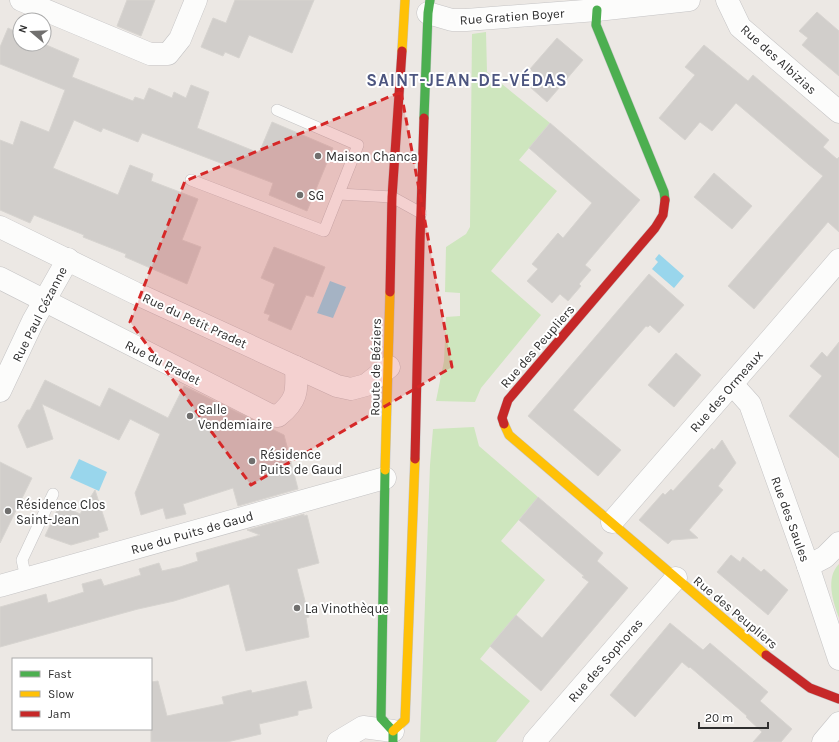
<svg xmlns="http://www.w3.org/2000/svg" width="839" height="742" viewBox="0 0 839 742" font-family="Karla,sans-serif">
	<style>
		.green { fill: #cee6be }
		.water { fill: #99d6ec }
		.building { fill: #d1cecb; stroke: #d7d4d0 }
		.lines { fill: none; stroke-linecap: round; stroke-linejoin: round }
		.lane-casing { stroke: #c5c4c5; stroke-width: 12 }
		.street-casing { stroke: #c5c4c5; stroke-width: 23 }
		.fast-casing { stroke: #c5c4c5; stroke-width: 10 }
		.slow-casing { stroke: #c5c4c5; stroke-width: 10 }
		.jam-casing { stroke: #c5c4c5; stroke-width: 10 }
		.lane { stroke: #fcfcfb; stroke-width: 11 }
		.street { stroke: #fcfcfb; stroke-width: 22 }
		.fast { stroke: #4caf50; stroke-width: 9 }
		.slow { stroke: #ffc107; stroke-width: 9 }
		.jam { stroke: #c62828; stroke-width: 9 }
		.marked { fill: #d62828; fill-opacity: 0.2; stroke: #d62828; stroke-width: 3; stroke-dasharray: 8 5; stroke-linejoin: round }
		.poi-dot { fill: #706f6e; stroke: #fff; stroke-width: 1.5 }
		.labels { text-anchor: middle; stroke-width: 4; stroke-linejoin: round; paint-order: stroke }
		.street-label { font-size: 13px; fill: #2e2e2e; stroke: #fff }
		.poi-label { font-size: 13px; fill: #2e2e2e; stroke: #fff; text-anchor: start }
		.district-label { font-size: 17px; font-weight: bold; letter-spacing: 1px; fill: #4d5680; stroke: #fff }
	</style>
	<rect width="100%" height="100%" fill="#ece8e4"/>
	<g class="green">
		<path d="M486,32l1,40 63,51 -31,37 38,31 -66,80 50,44 -60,73 -6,14 -39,-1 8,-40 2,-44 14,-1v-23l-15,-1 1,-45 20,-13 4,-7 2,-193z"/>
		<path d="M474,427l5,19 59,51 -37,44 44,39 -65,79 50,42 -34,41h-76l10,-277 3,-36z"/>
		<path d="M839,564v54c-6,-16 -14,-40 0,-54z"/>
	</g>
	<g class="water">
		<path d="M659,254l25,22 -10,12 -22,-19 6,-7 -3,-3z"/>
		<path d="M330,281l16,6 -13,31 -16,-5z"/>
		<path d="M79,459l28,13 -8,19 -29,-13z"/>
	</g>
	<g class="building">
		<path d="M127,0h28l-14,36 -24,-10z"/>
		<path d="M235,0h79l-22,53 -43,-18 -10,23 -14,-6 -2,4 -22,-9 12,-29 13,5z"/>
		<path d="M817,12l22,19v45l-37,-31 6,-7 -9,-7z"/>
		<path d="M8,28l12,6v10h24l35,15 -7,18 61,24 2,-4 9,3 5,-12 23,10 2,-6 12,6 5,-13 18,7 -12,36 62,25 13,-31 61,26 -26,63 -38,-16 4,-12 -131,-50 -4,9 -35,-14 -2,4 -27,-12 -21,48 65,27 12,-30 23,9 -2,7 47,18 -16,41 19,7 -14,37 -62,-27 1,-3 -43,-17 1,-2 -50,-20 -4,8 -30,-13v-70l13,5 8,-24 28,11 16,-42 -65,-26v-17z"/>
		<path d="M557,38l26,22 -36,42 -17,-15 9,-10 -9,-8z"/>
		<path d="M704,45l44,36 5,-6 76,65 -6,7 14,12 2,-2v75l-11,-10 -74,87 -26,-23 95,-110 -15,-12 -72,-61 -24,28 -12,-9 -15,18 -26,-22 36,-43 -10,-8z"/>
		<path d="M550,123l90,77 -55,65 6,5 -12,14 2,2 -13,15 -8,-7 -8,9 -25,-22 11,-12 -6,-5 26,-31 5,5 29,-35 -63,-55z"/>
		<path d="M714,173l38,33 -20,23 -38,-32z"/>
		<path d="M274,247l51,20 -12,30 -7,-2 -15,35 -23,-10 2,-5 -6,-2 11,-29 -14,-6z"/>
		<path d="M649,274l35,31 -25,28 -9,-8 -2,2 -2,-1 -73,84 48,40 -23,26 -70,-60z"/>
		<path d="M839,342v116l-50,-42 33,-40 -12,-10 12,-14 5,5z"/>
		<path d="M676,353l25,22 -27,32 -26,-22z"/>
		<path d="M45,380l55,27 9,-19 59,30 16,-32 100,49 14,54 -60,17 -5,-18 -50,16 3,10 -20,5 -3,-11 -22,7 -6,-22 25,-59 -30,-15 -11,21 -77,-36 11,35 -26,9 -9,-22 9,-16h3z"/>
		<path d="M722,440l14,23 -18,23 5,4 -34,40 9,8 -26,2 -4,4 -29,-24 24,-27 2,2 6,-6 2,2 39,-43 2,2z"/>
		<path d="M0,462l32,16 -32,65z"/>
		<path d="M95,490l13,40 -10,3 1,4 -28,8 -26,-9 15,-32 20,10z"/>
		<path d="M538,497l65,56 -6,8 31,27 -87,103 -51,-45 26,-31 26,23 47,-56 -7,-5 2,-1 -65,-56z"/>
		<path d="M304,514v2l3,-1 12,48 -22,6 12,48 -3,1 3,19 -63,14 -17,-67 -55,17 -36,8 -138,38v-40l46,-13 2,9 20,-6 16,-5 -2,-8 19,-5 3,7 37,-11 -2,-6 20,-6 3,8 18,-4 18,-6 -2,-8 64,-18 -13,-5z"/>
		<path d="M731,555l9,7 3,-5 18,15 3,-3 24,21 -20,25 -51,-43z"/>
		<path d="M670,623l33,27 7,-7 58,49 -8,9 32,28 -11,13h-28l9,-10 -16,-15 1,-1 -57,-49 -1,1 -7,-6 -47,55 -25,-22z"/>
		<path d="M158,681l9,35 57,-12 -2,-7 29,-7 1,3 54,-12 6,27 -14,3v4l-39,9 2,10 -34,8h-76v-60z"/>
	</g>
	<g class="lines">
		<defs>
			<g id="lane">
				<path d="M191,180l133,51 34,-86 -81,-35"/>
				<path d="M339,194l53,3 29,16"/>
				<path d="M26,578l-4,-18 31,-66"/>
			</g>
			<g id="street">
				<path d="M21,0l129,54h18l12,-15 16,-39"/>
				<path d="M727,0l13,27 99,85"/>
				<path d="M428,13l24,7h14l131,-10 92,-10"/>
				<path d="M0,227l135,66 202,93 14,3 15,-4 23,-18"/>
				<path d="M0,278l270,137 8,1c20,-16 19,-25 18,-49"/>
				<path d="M732,384l18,20 58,162 31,93"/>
				<path d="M0,391l33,-70 35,-62"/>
				<path d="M612,522l159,-183 68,-79"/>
				<path d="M808,566l17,-9 14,-14"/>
				<path d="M0,586l385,-108"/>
				<path d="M338,742l25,-15 30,4"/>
				<path d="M534,742l142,-164"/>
				<path d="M823,742l16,-19"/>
			</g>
			<g id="fast">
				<path d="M597,10l-1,15 68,167 1,8"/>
				<path d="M424,118l4,-105 2,-13"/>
				<path d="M385,470l-4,248 12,13v11"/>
			</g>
			<g id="slow">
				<path d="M402,51l3,-51"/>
				<path d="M504,424l5,11 257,220"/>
				<path d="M385,470l5,-178"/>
				<path d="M393,731l12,-11 10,-261"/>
			</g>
			<g id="jam">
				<path d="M390,292l2,-95 10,-146"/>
				<path d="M504,424l-2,-6 6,-18 147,-172 8,-13 2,-15"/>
				<path d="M415,459l5,-218 4,-123"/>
				<path d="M766,655l44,33 29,11"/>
			</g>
		</defs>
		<use href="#lane" class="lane-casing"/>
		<use href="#street" class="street-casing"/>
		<use href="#fast" class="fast-casing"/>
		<use href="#slow" class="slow-casing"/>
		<use href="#jam" class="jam-casing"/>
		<use href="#lane" class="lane"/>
		<use href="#street" class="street"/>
		<use href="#fast" class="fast"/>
		<use href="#slow" class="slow"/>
		<use href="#jam" class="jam"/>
	</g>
	<path class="marked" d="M401,92l51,275 -201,118 -121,-163 55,-141z"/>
	<g class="poi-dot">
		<circle cx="318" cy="156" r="4"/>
		<circle cx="300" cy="195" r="4"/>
		<circle cx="190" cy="416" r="4"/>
		<circle cx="252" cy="461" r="4"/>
		<circle cx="8" cy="511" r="4"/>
		<circle cx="297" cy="608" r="4"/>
	</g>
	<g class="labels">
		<g class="street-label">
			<text transform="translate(512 16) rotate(-4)" y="5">Rue Gratien Boyer</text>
			<text transform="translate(779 59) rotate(42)" y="5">Rue des Albizias</text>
			<text transform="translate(39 314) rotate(-63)" y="5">Rue Paul Cézanne</text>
			<text transform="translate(195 320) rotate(25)" y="5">Rue du Petit Pradet</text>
			<text transform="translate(537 346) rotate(-49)" y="5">Rue des Peupliers</text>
			<text transform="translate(163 362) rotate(27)" y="5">Rue du Pradet</text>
			<text transform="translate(375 367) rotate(-89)" y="5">Route de Béziers</text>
			<text transform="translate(726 391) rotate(-49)" y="5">Rue des Ormeaux</text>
			<text transform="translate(791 519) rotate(70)" y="5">Rue des Saules</text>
			<text transform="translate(192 532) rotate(-16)" y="5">Rue du Puits de Gaud</text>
			<text transform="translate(736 612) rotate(40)" y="5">Rue des Peupliers</text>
			<text transform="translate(605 660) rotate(-49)" y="5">Rue des Sophoras</text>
		</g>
		<g class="poi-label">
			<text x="326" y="161">Maison Chanca</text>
			<text x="308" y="200">SG</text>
			<text x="198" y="414">Salle<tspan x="198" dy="15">Vendemiaire</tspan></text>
			<text x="260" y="459">Résidence<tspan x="260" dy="15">Puits de Gaud</tspan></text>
			<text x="16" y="509">Résidence Clos<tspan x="16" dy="15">Saint-Jean</tspan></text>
			<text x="305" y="613">La Vinothèque</text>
		</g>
		<g class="district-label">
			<text x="467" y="86">SAINT-JEAN-DE-VÉDAS</text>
		</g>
	</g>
	<rect x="12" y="658" width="140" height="72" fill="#ffffff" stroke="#ababab"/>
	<rect x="20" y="671" width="20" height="6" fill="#4caf50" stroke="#ababab"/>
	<text x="48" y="678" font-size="12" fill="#2e2e2e">Fast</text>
	<rect x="20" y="691" width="20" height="6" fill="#ffc107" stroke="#ababab"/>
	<text x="48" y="698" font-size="12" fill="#2e2e2e">Slow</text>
	<rect x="20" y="711" width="20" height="6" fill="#c62828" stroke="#ababab"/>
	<text x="48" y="718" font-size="12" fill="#2e2e2e">Jam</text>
	<g transform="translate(32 32) rotate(289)"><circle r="19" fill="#ffffff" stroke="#ababab"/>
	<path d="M0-3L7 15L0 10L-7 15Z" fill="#706f6e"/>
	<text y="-6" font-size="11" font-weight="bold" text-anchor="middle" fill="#2e2e2e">N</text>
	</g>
	<path d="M699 722v6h69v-6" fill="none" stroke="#2e2e2e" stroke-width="2"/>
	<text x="705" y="722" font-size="12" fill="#2e2e2e" stroke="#ffffff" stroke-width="3" paint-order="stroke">20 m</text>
</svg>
